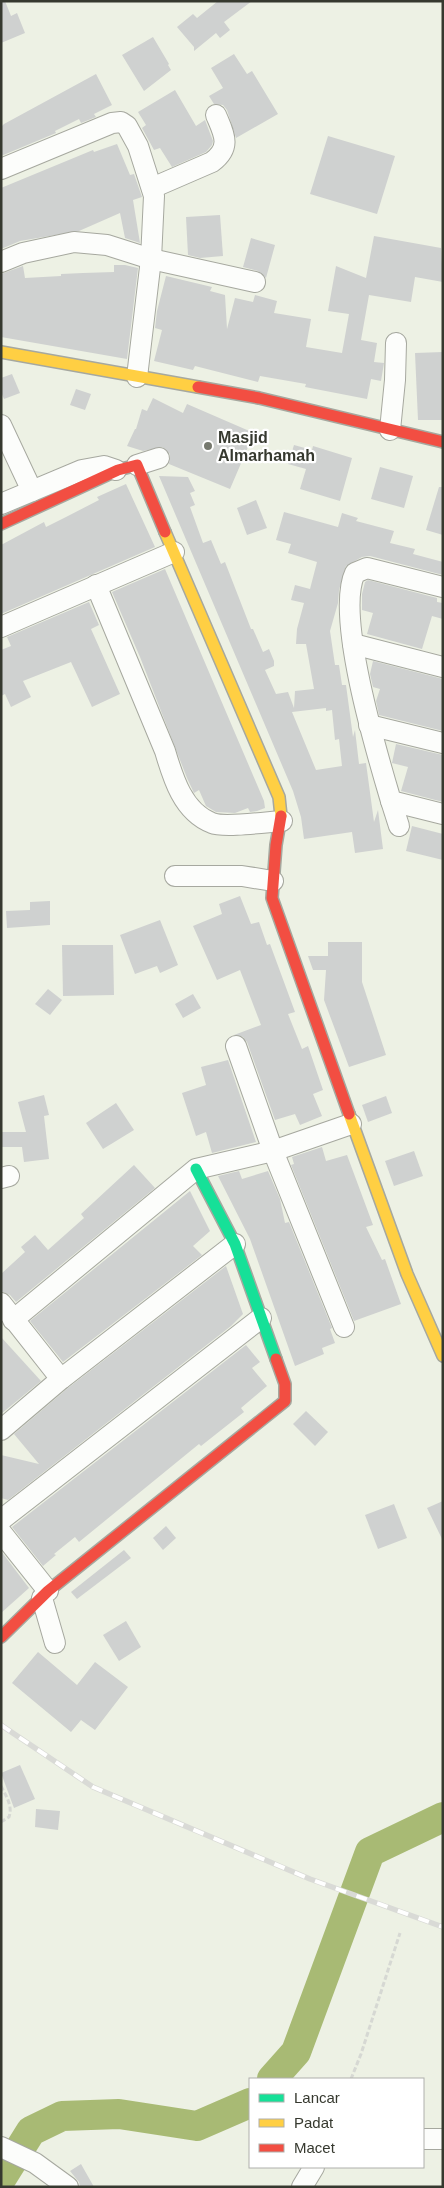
<svg xmlns="http://www.w3.org/2000/svg" width="444" height="2188" viewBox="0 0 444 2188" font-family="Arial,sans-serif">
	<style>
		.lines { fill: none; stroke-linecap: round; stroke-linejoin: round }
		.river { stroke: #a8ba74; stroke-width: 30 }
		.building { fill: #cfd1d0; fill-rule: evenodd }
		.street-casing { stroke: #a6a89f; stroke-width: 22 }
		.fast-casing { stroke: #a6a89f; stroke-width: 14 }
		.slow-casing { stroke: #a6a89f; stroke-width: 14 }
		.jam-casing { stroke: #a6a89f; stroke-width: 14 }
		.path { stroke: #d6d8d3; stroke-width: 3; stroke-dasharray: 5 2.5; stroke-linecap: butt }
		.street { stroke: #fcfdfb; stroke-width: 20 }
		.fast { stroke: #16e098; stroke-width: 11 }
		.slow { stroke: #ffcf43; stroke-width: 11 }
		.jam { stroke: #f24e42; stroke-width: 11 }
		.rail-casing { stroke: #d9dad6; stroke-width: 5.5 }
		.rail { stroke: #fff; stroke-width: 4; stroke-dasharray: 11; stroke-linecap: butt }
		.poi-dot { fill: #76796e; stroke: #fff; stroke-width: 2 }
		.labels { text-anchor: middle; stroke-width: 4.5; stroke-linejoin: round; paint-order: stroke }
		.poi-label { font-size: 16px; font-weight: bold; fill: #36392f; stroke: #fff; text-anchor: start }
	</style>
	<rect width="100%" height="100%" fill="#edf1e4"/>
	<g class="lines">
		<g class="river">
			<path d="M272,2079l24,-27 74,-200 73,-35"/>
			<path d="M1,2179l30,-48 31,-15 57,-2 78,12 53,-23"/>
		</g>
	</g>
	<g class="building">
		<path d="M1,1h4l6,15 6,-3 8,20 -24,10z"/>
		<path d="M218,1h34l-28,21 6,8 -10,8 -4,-5 -22,18v-4l-17,-20 16,-13 4,4z"/>
		<path d="M153,37l16,27 -1,1 3,5 -27,21 -22,-36z"/>
		<path d="M234,54l13,20 5,-3 26,43 -42,24 -9,-28 -4,-5 -9,-1 -5,-8 14,-8 -12,-20z"/>
		<path d="M96,74l16,31 -18,9 2,3 -15,6 -2,-4 -24,12 1,2 -55,23v-29l3,-3z"/>
		<path d="M175,90l21,36 9,-6 8,21 -1,4 -6,7 -34,15 -12,-19 -6,2 -12,-22 4,-3 -8,-13z"/>
		<path d="M328,136l67,20 -18,58 -67,-20z"/>
		<path d="M117,144l13,31 4,-1 8,23 -9,3 7,43 -15,-5 -5,-25 -41,18 -59,10 -19,8v-61l92,-38 1,2z"/>
		<path d="M220,215l3,41 -23,2 -12,-3 -2,-38z"/>
		<path d="M374,236l67,12 2,34 -28,-5 -4,25 -42,-7 -8,45 16,3 -3,19 10,1 -3,18 -10,-2 -4,20 -62,-12 1,-3 -46,-8 -2,6 -63,-16 -2,4 -39,-9 8,-31 -7,-2 2,-17 9,-35 46,11 -2,4 15,4 2,34 8,-31 18,4 2,-7 22,6 -3,12 37,6 -5,28 36,6 7,-39 -21,-3 8,-45 30,12z"/>
		<path d="M251,238l24,7 -9,33 -8,-7 -15,-4z"/>
		<path d="M114,265h11l13,3 -11,91 -126,-22v-63l22,-8 2,12 36,-2v-2l22,-1 31,-1z"/>
		<path d="M443,352v68h-25l-3,-67z"/>
		<path d="M12,374l8,19 -16,6 -3,-7v-14z"/>
		<path d="M76,389l15,5 -6,16 -15,-5z"/>
		<path d="M153,398l30,15 4,-9 67,29 -24,56 -61,-25 1,-10 -8,-7 -19,4 -16,-5 8,-17h1l6,-20 5,2z"/>
		<path d="M294,445l18,5 1,-4 39,12 -12,43 -40,-12 6,-20 -18,-5z"/>
		<path d="M380,467l33,9 -9,32 -33,-9z"/>
		<path d="M159,476l29,1 7,14 -5,2 5,12 -5,2 13,36 8,-3 10,24 4,-2 26,67h2l10,23 6,-3 5,12v5l-9,4 11,24 12,-2 6,16 1,-17 19,-2 -8,-45h-10l1,-15 7,-26 -13,-3 4,-15 15,4 7,-27 -29,-9 3,-9 -15,-4 8,-28 54,15 4,-14 16,5 -2,3 38,10 -4,12 25,6 -2,5 30,8v13l-73,-19 -8,1 -16,9 -7,24 -1,13 -8,28 5,34h4l3,20h4l7,52 2,-7 4,34 7,-1 8,59 4,-12 5,39 -28,4 -3,-21 -48,7 -3,-22 -8,-26zM326,708v3l6,-1 3,30 4,-1 3,27 -26,4 -24,-58z"/>
		<path d="M126,484l29,63 -154,67v-69l43,-23 2,5 20,-10 33,-17 -2,-3z"/>
		<path d="M439,487h4v48l-17,-5z"/>
		<path d="M256,500l11,28 -20,7 -10,-27z"/>
		<path d="M165,569l99,232 1,7 -8,3 -7,1 -2,-4 -13,5 -19,-1 -10,-6 -7,-16 -5,3 -7,-15 -47,-121 -28,-65z"/>
		<path d="M368,580l69,18v4l6,1v16l-11,-3 -10,33 -55,-15 6,-21 -11,-3v-16l3,-12z"/>
		<path d="M89,602l10,23 -8,4 29,65 -28,13 -21,-45 -48,19 8,16 -20,10 -6,-13 -4,2v-46l10,-4 -4,-9z"/>
		<path d="M373,661l70,18v52l-64,-16 -3,-14 4,-12 -7,-2 -3,-13z"/>
		<path d="M396,744l47,11v47l-42,-11 7,-24 -16,-4z"/>
		<path d="M412,826l31,8v26l-37,-9z"/>
		<path d="M240,896l11,28 8,-2 8,23 3,-1 25,68 -7,2 14,35 6,-3 15,44 -10,4 9,22 -22,9 -5,-11 -20,6 -28,-78 -4,-5 -9,-2 27,-10 -21,-55 -23,10 -24,-54 29,-12 -3,-10z"/>
		<path d="M50,901v24l-43,3 -1,-17 24,-1v-8z"/>
		<path d="M160,920l18,45 -18,8 -3,-7 -22,8 -15,-39z"/>
		<path d="M328,942h34v40l24,73 -37,12 -25,-67 2,-30h-13l-5,-14h20z"/>
		<path d="M62,945h51l1,50 -51,1z"/>
		<path d="M48,989l14,11 -12,15 -15,-11z"/>
		<path d="M193,994l8,14 -18,10 -8,-14z"/>
		<path d="M228,1060l28,82 -44,11 -6,-21 -10,4 -14,-43 24,-8 -5,-18z"/>
		<path d="M44,1095l5,20 -5,1 5,43 -25,3 -2,-15h-21v-15h25l-8,-30z"/>
		<path d="M386,1096l6,17 -24,9 -6,-17z"/>
		<path d="M116,1103l18,27 -31,19 -17,-26z"/>
		<path d="M322,1147l4,14 21,-6 26,70 -7,2 16,33 3,-1 16,45 -47,17 -63,-156 3,-1 -2,-7z"/>
		<path d="M414,1151l9,25 -29,10 -9,-25z"/>
		<path d="M134,1165l21,23 -139,114 -6,-7 -9,-4v-17l24,-22 -4,-5 14,-12 13,15 36,-32 -3,-4z"/>
		<path d="M239,1171l3,8 26,-8 12,28 5,24 4,-1 43,106 -2,1 5,14 -13,5 2,6 -29,12 -45,-127 -32,-63z"/>
		<path d="M190,1191l20,40 -17,15 9,9 -139,107 -33,-41z"/>
		<path d="M226,1266l17,48 -12,12 -223,174 -7,-2v-43l38,9 -25,-30 54,-46z"/>
		<path d="M1,1337l40,44 -40,33z"/>
		<path d="M246,1345l14,17 -8,6 15,18 -26,22 3,4 -43,34 -2,-2 -120,98 -4,-5 -21,17 2,1 -13,11 -31,-39z"/>
		<path d="M306,1411l22,21 -13,14 -22,-22z"/>
		<path d="M443,1501v40l-16,-33z"/>
		<path d="M394,1504l13,34 -29,11 -13,-34z"/>
		<path d="M166,1526l10,12 -13,12 -10,-12z"/>
		<path d="M124,1550l7,8 -54,41 -6,-7z"/>
		<path d="M1,1551l28,37 -28,25z"/>
		<path d="M126,1621l15,26 -22,14 -16,-26z"/>
		<path d="M38,1652l39,33 18,-23 33,25 -33,43 -14,-10 -10,12 -59,-49z"/>
		<path d="M20,1765l15,34 -21,9 -13,-35z"/>
		<path d="M36,1809l24,2 -2,19 -23,-3z"/>
		<path d="M81,2164l13,23h-14l-1,-5 -9,-11z"/>
	</g>
	<g class="lines">
		<defs>
			<g id="street">
				<path d="M1,169l111,-46 9,-1 6,4 11,20 16,50 -3,63 -14,118"/>
				<path d="M152,188l60,-26c20,-15 12,-28 4,-47"/>
				<path d="M1,262l22,-9 51,-11 33,3 44,14 104,23"/>
				<path d="M1,425l31,66"/>
				<path d="M390,430l5,-50 1,-37"/>
				<path d="M137,465l22,-7"/>
				<path d="M1,504l81,-34 22,-4 12,4"/>
				<path d="M96,585l69,166c8,27 18,61 47,72 12,5 55,-1 70,-2"/>
				<path d="M443,587l-76,-19 -12,5c-20,42 22,181 36,228l52,13"/>
				<path d="M1,627l173,-75"/>
				<path d="M353,644l90,23"/>
				<path d="M369,725l74,18"/>
				<path d="M391,801l8,25"/>
				<path d="M175,876h67l31,5"/>
				<path d="M236,1046l37,105 71,176"/>
				<path d="M1,1178l8,-2"/>
				<path d="M1,1303l60,76"/>
				<path d="M13,1320l183,-151 77,-18 78,-27"/>
				<path d="M1,1430l60,-51 174,-135"/>
				<path d="M1,1520l260,-202"/>
				<path d="M1,1532l47,59"/>
				<path d="M42,1598l13,45"/>
				<path d="M423,2139h20"/>
				<path d="M1,2147l34,16 33,24"/>
				<path d="M302,2187l12,-20"/>
			</g>
			<path id="fast" d="M196,1169l39,75 41,115"/>
			<g id="slow">
				<path d="M1,352l197,35"/>
				<path d="M165,532l114,265 2,19"/>
				<path d="M349,1114l58,160 36,82"/>
			</g>
			<g id="jam">
				<path d="M198,387l61,11 184,44"/>
				<path d="M1,524l117,-54 19,-5 28,67"/>
				<path d="M281,816l-5,29 -4,53 77,216"/>
				<path d="M1,1637l47,-46 237,-190v-17l-9,-25"/>
			</g>
		</defs>
		<use href="#street" class="street-casing"/>
		<use href="#fast" class="fast-casing"/>
		<use href="#slow" class="slow-casing"/>
		<use href="#jam" class="jam-casing"/>
		<g class="path">
			<path d="M1,1786c5,10 12,20 8,31l-8,5"/>
			<path d="M351,2079l10,-25 39,-121"/>
		</g>
		<use href="#street" class="street"/>
		<use href="#fast" class="fast"/>
		<use href="#slow" class="slow"/>
		<use href="#jam" class="jam"/>
		<defs>
			<path id="rail" d="M1,1725l92,62 217,92 133,48"/>
		</defs>
		<use href="#rail" class="rail-casing"/>
		<use href="#rail" class="rail"/>
	</g>
	<circle class="poi-dot" cx="208" cy="446" r="5"/>
	<g class="labels">
		<g class="poi-label">
			<text x="218" y="443">Masjid<tspan x="218" dy="18">Almarhamah</tspan></text>
		</g>
	</g>
	<rect width="444" height="2188" fill="none" stroke="#36392f" stroke-width="5"/>
	<rect x="249" y="2078" width="175" height="90" fill="#ffffff" stroke="#afb0ac"/>
	<rect x="259" y="2094" width="25" height="8" fill="#16e098" stroke="#afb0ac"/>
	<text x="294" y="2103" font-size="15" fill="#36392f">Lancar</text>
	<rect x="259" y="2119" width="25" height="8" fill="#ffcf43" stroke="#afb0ac"/>
	<text x="294" y="2128" font-size="15" fill="#36392f">Padat</text>
	<rect x="259" y="2144" width="25" height="8" fill="#f24e42" stroke="#afb0ac"/>
	<text x="294" y="2153" font-size="15" fill="#36392f">Macet</text>
</svg>
